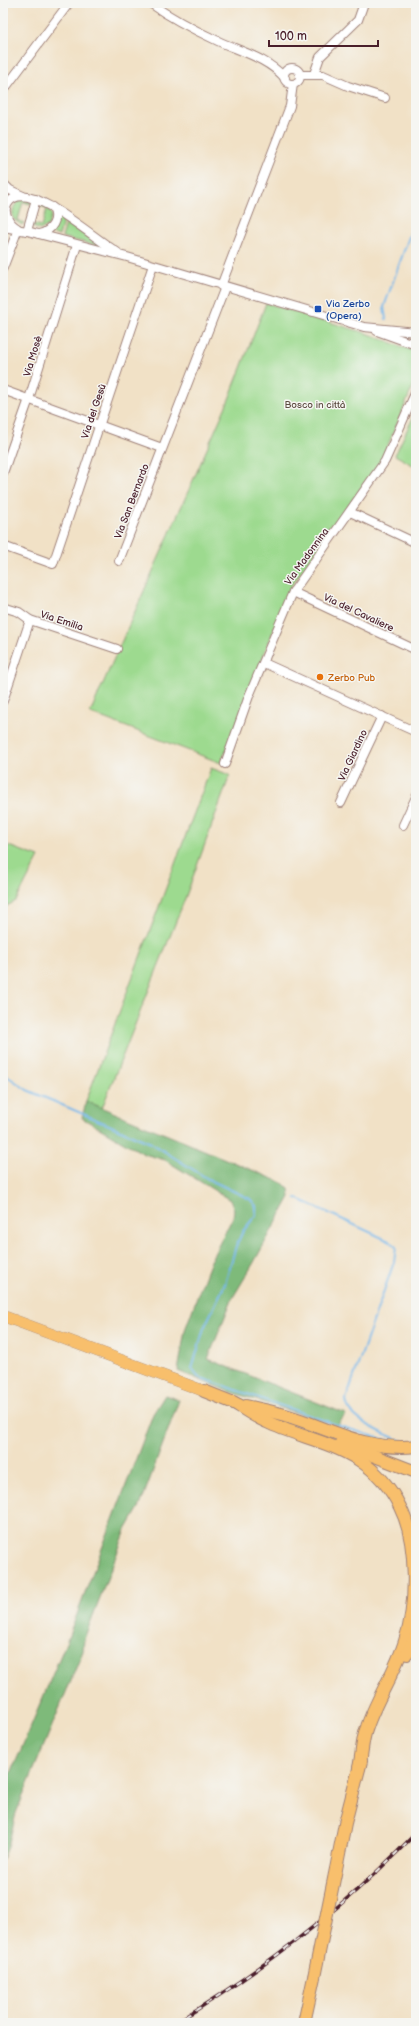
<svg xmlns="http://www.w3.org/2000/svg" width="419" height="2026" viewBox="0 0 419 2026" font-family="'Balsamiq Sans',sans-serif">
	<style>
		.green { fill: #9dda8f; stroke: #747c5d }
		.forest { fill: #7eba7a; stroke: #646c52 }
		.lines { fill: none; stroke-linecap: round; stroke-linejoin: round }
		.stream { stroke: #75b7ea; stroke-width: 2 }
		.minor-casing { stroke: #9e8078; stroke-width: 10 }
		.major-casing { stroke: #9e8078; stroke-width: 12 }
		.highway-casing { stroke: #9e8078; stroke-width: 14 }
		.minor { stroke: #fff; stroke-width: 8 }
		.major { stroke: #f8bf6c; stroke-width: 11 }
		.highway { stroke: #f8bf6c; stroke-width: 12 }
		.rail-casing { stroke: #4a1f2b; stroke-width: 3.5 }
		.rail { stroke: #f6f6f2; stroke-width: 2; stroke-dasharray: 6; stroke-linecap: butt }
		.highway-bridge-casing { stroke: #9e8078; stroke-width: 14; stroke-linecap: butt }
		.highway-bridge { stroke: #f8bf6c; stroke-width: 12 }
		.transit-dot { fill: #1a4fb4; stroke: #f6f6f2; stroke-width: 1.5 }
		.food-dot { fill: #e8710a; stroke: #f6f6f2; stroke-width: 1.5 }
		.labels { text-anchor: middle; stroke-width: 3; stroke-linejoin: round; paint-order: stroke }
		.transit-label { font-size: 10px; fill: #164399; stroke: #f6f6f2; text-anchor: start }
		.street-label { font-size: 10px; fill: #4a1f2b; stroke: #f6f6f2 }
		.park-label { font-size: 10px; fill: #5f4e44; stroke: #f6f6f2 }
		.food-label { font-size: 10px; fill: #c56008; stroke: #f6f6f2; text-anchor: start }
	</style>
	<rect width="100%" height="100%" fill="#f6f6f2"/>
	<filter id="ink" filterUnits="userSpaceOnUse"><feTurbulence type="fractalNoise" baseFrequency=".025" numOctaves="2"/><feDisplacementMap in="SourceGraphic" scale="8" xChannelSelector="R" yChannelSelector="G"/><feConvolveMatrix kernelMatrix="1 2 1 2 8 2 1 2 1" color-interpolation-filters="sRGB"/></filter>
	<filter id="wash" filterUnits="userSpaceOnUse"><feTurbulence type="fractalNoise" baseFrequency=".012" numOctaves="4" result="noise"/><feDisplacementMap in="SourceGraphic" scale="16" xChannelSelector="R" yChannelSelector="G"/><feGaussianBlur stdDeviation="0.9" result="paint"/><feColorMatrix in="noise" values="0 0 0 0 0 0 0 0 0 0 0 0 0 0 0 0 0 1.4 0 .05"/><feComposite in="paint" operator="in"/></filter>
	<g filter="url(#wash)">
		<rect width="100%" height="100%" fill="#f1e1c6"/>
		<g class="green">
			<path d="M24,199l7,3v2l-8,-2 -5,18 6,3 -2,2 -9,-6c-1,-10 1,-17 11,-20z"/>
			<path d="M40,202l7,3 5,10 -3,10 -9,5 -7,-3 1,-3 8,2 5,-18 -8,-2z"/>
			<path d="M59,214l5,5 -5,17 -9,-3z"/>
			<path d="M67,221l33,24 2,2 -40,-10z"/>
			<path d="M266,303l103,31 47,18v27l-34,80 -91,127 -70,177 -131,-50 139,-314z"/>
			<path d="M416,411v56l-21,-12z"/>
			<path d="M211,768l19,7 -44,121 -84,212 -16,-7z"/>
			<path d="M3,844l36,13 -23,44 -13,7z"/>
		</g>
		<g class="forest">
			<path d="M86,1101l197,82 6,6 1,8 -37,67 -21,35 -24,60 138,55 -9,12 -112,-36 -47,-19 7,-41 14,-38 14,-36 20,-39 1,-7 -4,-10 -65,-40 -21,-6 -62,-36z"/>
			<path d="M165,1395l14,5 -39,106 -14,24 -42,109 -1,12 -67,162 -8,34 -5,12v-67l65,-154 85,-224z"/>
		</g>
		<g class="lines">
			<g class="stream">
				<path d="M386,319l-2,-12 32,-90"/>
				<path d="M3,1073l24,17 124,53 57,36 42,20 6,7v9l-13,16 -7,15 -11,38 -21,44 -12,41 6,8 148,51 43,13"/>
				<path d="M296,1198l93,43 7,6 -2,15 -48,137c0,20 39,35 55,42"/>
			</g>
		</g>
	</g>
	<g filter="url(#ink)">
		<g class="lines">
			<defs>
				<g id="minor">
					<path d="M150,3c21,15 44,27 68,38 24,11 49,17 67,37"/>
					<circle cx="292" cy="76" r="8"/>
					<path d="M314,74l6,-17 38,-37 6,-17"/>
					<path d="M300,75h23l25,11 37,12"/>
					<path d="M3,91l66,-88"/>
					<path d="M3,183l7,7 13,6"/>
					<path d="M3,195c3,14 1,25 14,33"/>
					<path d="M3,216c3,-7 3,-14 11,-18 22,-12 82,42 103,54"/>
					<path d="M3,227l24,4 100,26 237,70 52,5"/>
					<path d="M27,231l9,-32"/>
					<path d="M39,234c13,-3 21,-15 13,-27"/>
					<path d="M3,268l15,-39"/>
					<path d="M221,286l69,-180 3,-22"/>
					<path d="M377,331l39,14"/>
					<path d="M3,390l159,58"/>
					<path d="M3,473l26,-74 48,-154"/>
					<path d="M350,512l66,31"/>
					<path d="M3,546l50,18 100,-299"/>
					<path d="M119,561l106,-274"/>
					<path d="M293,592l123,58"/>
					<path d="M3,607l16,5 11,8 87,29"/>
					<path d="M264,663l152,69"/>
					<path d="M3,701l27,-81"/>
					<path d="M225,764l24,-68 44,-104 92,-131 31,-70"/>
					<path d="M341,803l41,-87"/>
					<path d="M403,825l13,-28"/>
				</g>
				<path id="major" d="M3,1316l201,75"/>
				<g id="highway">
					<path d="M204,1391l35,14"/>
					<path d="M233,1402c11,7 22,15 34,20 29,14 65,20 92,38 18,12 32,28 41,47 18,35 17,98 5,134 -9,30 -28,56 -38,86 -5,12 -5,28 -8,41"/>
					<path d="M246,1406c13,3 26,5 39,9 44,13 83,37 131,31"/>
					<path d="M341,1443l75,29"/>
					<path d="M407,1654l9,-18"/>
					<path d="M336,1869l9,-46 16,-62"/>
					<path d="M304,2023l10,-46"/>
				</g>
			</defs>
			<use href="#minor" class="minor-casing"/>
			<use href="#major" class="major-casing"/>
			<use href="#highway" class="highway-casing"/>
			<use href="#minor" class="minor"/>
			<use href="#major" class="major"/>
			<use href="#highway" class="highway"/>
			<defs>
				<path id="rail" d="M175,2023c88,-53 170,-116 241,-190"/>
			</defs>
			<use href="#rail" class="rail-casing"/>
			<use href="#rail" class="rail"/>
			<defs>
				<path id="highway-bridge" d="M314,1977l22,-108"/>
			</defs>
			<use href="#highway-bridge" class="highway-bridge-casing"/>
			<use href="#highway-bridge" class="highway-bridge"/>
		</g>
	</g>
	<rect class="transit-dot" x="314" y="305" width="8" height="8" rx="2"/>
	<circle class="food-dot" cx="320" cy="677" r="4"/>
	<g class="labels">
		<g class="transit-label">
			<text x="326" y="307">Via Zerbo<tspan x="326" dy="12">(Opera)</tspan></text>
		</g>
		<g class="street-label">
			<text transform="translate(32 356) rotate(-73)" y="4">Via Mosè</text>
			<text transform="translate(93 411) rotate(-71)" y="4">Via del Gesù</text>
			<text transform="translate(131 501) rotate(-69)" y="4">Via San Bernardo</text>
			<text transform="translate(306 556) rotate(-54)" y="4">Via Madonnina</text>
			<text transform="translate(359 612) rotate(25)" y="4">Via del Cavaliere</text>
			<text transform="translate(62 620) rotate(18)" y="4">Via Emilia</text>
			<text transform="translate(352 755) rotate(-65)" y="4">Via Giardino</text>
		</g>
		<g class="park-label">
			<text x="315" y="408">Bosco in città</text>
		</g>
		<g class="food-label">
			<text x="328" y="681">Zerbo Pub</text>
		</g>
	</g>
	<rect width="419" height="2026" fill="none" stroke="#f6f6f2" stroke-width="16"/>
	<path d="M269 40v6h109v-6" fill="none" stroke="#4a1f2b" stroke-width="2"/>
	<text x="275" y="40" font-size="12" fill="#4a1f2b" stroke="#f6f6f2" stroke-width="3" paint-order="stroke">100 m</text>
</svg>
